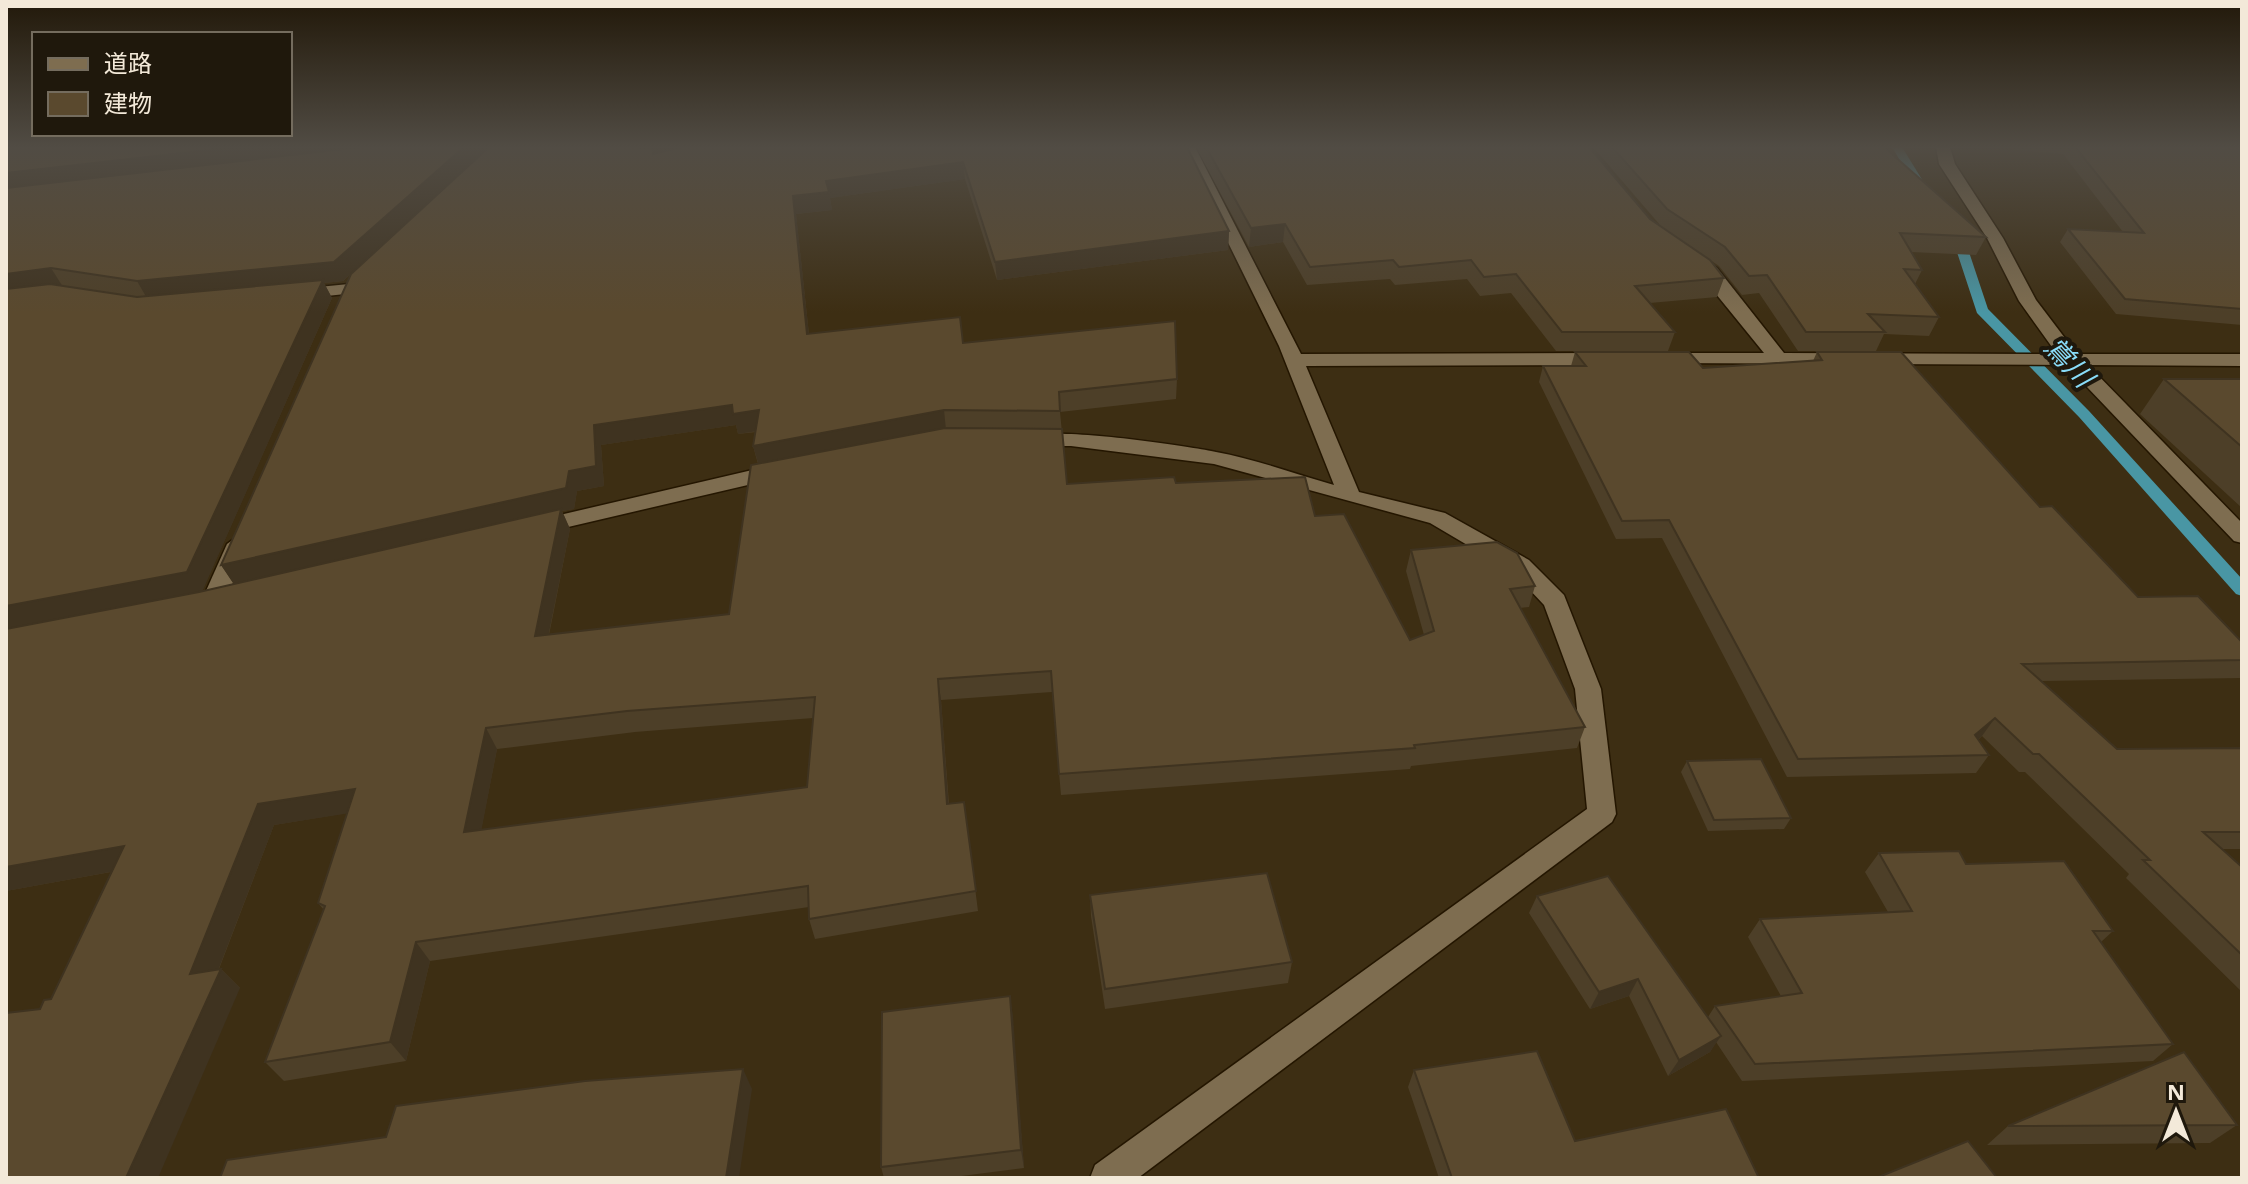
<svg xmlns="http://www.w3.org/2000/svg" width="2248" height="1184" viewBox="0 0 2248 1184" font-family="'Open Sans','Noto Sans JP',sans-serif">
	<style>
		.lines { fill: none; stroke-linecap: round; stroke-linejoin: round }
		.stream { fill: #4996a4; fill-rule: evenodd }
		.minor-casing { stroke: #241600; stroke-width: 3 }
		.minor { fill: #7e6d50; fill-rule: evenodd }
		.wall { fill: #4d3f28; fill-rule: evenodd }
		.shaded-wall { fill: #3f3320 }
		.building { fill: #5a492e; stroke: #3f3320; stroke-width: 2; fill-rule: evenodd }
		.labels { text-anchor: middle; stroke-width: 8; stroke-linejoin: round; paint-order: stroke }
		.water-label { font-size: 28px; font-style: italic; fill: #89dcf9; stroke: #1f180c }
	</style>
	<rect width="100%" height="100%" fill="#3d2e13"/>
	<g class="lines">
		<g class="stream">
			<path d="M1892,147h10l24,39 -2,2h-8z"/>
			<path d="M1957,230l6,4 25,75 101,102 153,168v17l-6,-2 -157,-177 -102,-104 -26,-79z"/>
		</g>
		<defs>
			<g id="minor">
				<path d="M1181,147h14l106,207 303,-1 10,6 -10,6 -298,1 53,126 86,21 84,47 35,35 37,94 15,125 -4,8 -474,356h-48l5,-13 492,-356 -12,-120 -31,-84 -31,-33 -83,-49 -216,-59 -143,-18h-39l-10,-6c14,-17 165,6 194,12 39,7 79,22 118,33l-55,-139z"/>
				<path d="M1936,147h14l5,17 48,74 33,62 41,54h165v12l-154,-1 154,158v20l-8,-2 -168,-176 -409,-2 -3,-4 10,-6h100l-74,-91 9,-5 18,11 67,85 273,1 -38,-53 -32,-63 -48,-74z"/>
				<path d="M349,284l9,5 -3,4 -57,6 -9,-5 9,-5z"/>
				<path d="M778,464l11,7 -3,5 -252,59 -11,-7 11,-7z"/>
				<path d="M238,536l11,8 -24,58 -3,6h-18l-3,-6 26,-58z"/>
			</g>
		</defs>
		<use href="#minor" class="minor-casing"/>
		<use href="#minor" class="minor"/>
	</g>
	<g class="wall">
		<path d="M6,147l634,1 12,-1 2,6 533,-6 42,84 -1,19 -231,30 -32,-101 -135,19 2,12 -36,4 13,120 154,9 214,36 -1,20 -116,13 7,72 109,-1 139,33 95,124 14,-5 -18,-64 5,-21 124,36 -6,21 -9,1 65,119 -8,21 -166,18 -1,3 -349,26 -9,-103 -111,8 8,104 15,-2 14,109 -163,28 -6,-20v-12l-379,54 -24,100 -122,20 -19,-19 59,-152 -6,-7 29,-90 -73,12 -55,144h2l19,19 -200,21 11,-10 60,-127 -105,19zM351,274l-130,291 13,19 -32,7 130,-293 -8,-15 19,-2zM736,425l2,9 18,-2 -3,14 5,18 -29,150 -180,21 21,-106 -8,-18 12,-2 3,-18 27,-5 -3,-41zM813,718l-6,69 -326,43 16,-81 138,-17z"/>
		<path d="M1196,147h393l61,72 10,6 -67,-78h291l102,90 -10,18 -65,-3 11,18 -7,14 24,33 -10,19 -45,-2 -8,17h-78l-39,-58 -17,2 -23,-29 -19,-13 24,25 -7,19 -67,6 25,29 -7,19h-112l-45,-58 -31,3 -13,-17 -72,6 -5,-6 -83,6 -24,-43 -34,5z"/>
		<path d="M1985,147h257v178l-126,-11 -56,-72 8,-13 55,3 -60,-78z"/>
		<path d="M1575,352l128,16 110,-7 4,-9 223,155 98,90 104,63v18l-200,3 75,68 125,-1v101h-20l20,18v125l-116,-114 3,-4 -104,-102h-6l-37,-36 -4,4 11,15 -13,18 -189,4 -125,-239 -46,1 -77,-157 4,-16h28z"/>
		<path d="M2164,379h78v129l-102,-94z"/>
		<path d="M1687,761l104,57 -7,11 -76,2 -27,-59z"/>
		<path d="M1879,853l87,11 147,67 -12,11 72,102 -20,17 -411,20 -26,-39 -6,10 -42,24 -39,-80 -39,13 -61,-96 8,-17 171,121 7,-11 66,-10 -33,-59 12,-18 128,-7 -23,-40z"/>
		<path d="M1090,895l202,67 -4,21 -183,26 -14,-93z"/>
		<path d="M1010,996l14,172 -78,10h-62l-3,-11z"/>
		<path d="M1414,1070l161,71 184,37h-320l-31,-91z"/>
		<path d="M2237,1125l-27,18 -223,2 21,-19z"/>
	</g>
	<g class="shaded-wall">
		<path d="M235,147h157l-386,45v-19z"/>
		<path d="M464,147h26l-147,134 -19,2 8,15 -130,294 -196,39v-25l142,-306 -11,-19z"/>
		<path d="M963,162l2,17 -135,19 2,12 -36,4 15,139 -4,-19 -14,-138 33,-15z"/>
		<path d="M1285,224l-2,18 -34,5 2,-19z"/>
		<path d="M1229,231l-1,19 -231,30 -2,-18z"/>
		<path d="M51,268l12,19 -57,7v-20z"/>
		<path d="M732,405l27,5 5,20 -26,4 -2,-9 -135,20 3,41 -27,5 -3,18 -12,2 8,18 -26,128 -309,-71 -14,-21 348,-94 25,-46z"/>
		<path d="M944,410l2,20 -187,36 -6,-20z"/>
		<path d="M938,679l3,21 9,125 -3,-21z"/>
		<path d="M1995,718l-13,18 -20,17 13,-18z"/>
		<path d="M486,728l11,21 -20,104 -13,-21z"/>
		<path d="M355,789l14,21 -95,15 -65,169 -19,-20 68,-170z"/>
		<path d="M124,846l19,20 -137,25v-24z"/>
		<path d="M416,942l14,19 -24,100 -16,-19z"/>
		<path d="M221,969l19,19 -82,190h-32z"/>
		<path d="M1638,979l-9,17 -39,13 9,-17z"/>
		<path d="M1010,996l3,20 11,152 -3,-18z"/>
		<path d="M1721,1036l-11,16 -42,24 11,-16z"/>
		<path d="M743,1069l9,20 -13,89h-13z"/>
	</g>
	<g class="building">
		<path d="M6,147h229l-229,26z"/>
		<path d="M361,147h103l-130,115 -197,19 -86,-13 -45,6v-86z"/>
		<path d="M489,147h149v1l14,-1 1,7 28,-7h506l42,84 -234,31 -32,-100 -137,19 3,11 -36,4 14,138 153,-17 3,26 212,-22 2,58 -118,13 1,19 -116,-1 -191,36 6,-36 -26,4 -1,-9 -138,20 2,41 -27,5 -3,17 -345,77 130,-291z"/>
		<path d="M1206,147h383l61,72 60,41 14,18 -89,8 40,46h-113l-46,-58 -32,3 -13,-17 -72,7 -6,-7 -83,7 -25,-43 -34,4z"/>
		<path d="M1612,147h272l102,90 -86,-4 22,37 -18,-1 35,48 -71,-3 17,18h-79l-39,-57 -18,1 -24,-29 -58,-38z"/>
		<path d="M2075,147h167v162l-117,-10 -57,-70 76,4z"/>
		<path d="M323,280l-136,292 -181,34v-317l44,-5 87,13z"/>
		<path d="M1575,352h114l14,16 119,-8 -5,-8h84l139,155 12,-1 86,91 60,-1 44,46v18l-220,4 95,85 125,-1v84h-39l39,35v88l-99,-95h7l-111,-106h-6l-38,-36 -20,17 14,20 -191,4 -129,-239 -47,1 -79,-155h43z"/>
		<path d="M2164,379h78v68z"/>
		<path d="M945,428l117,1 5,55 107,-7 2,6 129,-6 10,39 29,-2 66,126 24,-9 -23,-81 86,-8 20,11 18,33 -25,3 75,138 -171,18 1,3 -356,26 -8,-103 -113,8 9,125 17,-2 12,89 -167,28 -1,-33 -392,56 -26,100 -125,20 60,-156 -7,-3 37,-114 -97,15 -68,170 31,-5 -95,209h-120v-165l34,-4 4,-9 7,-1 73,-153 -118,21v-238l193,-37 362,-83 -26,127 194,-22 22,-149zM815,697l-8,90 -343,45 22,-104 141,-17z"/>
		<path d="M1761,759l30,59 -77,2 -27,-59z"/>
		<path d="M1959,851l7,13 98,-3 49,70h-20l80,113 -418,20 -40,-58 87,-13 -42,-74 152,-8 -33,-58z"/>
		<path d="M1267,873l25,89 -187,27 -15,-94z"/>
		<path d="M1608,876l113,160 -42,24 -41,-81 -39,13 -62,-96z"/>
		<path d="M1010,996l11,154 -140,17 1,-155z"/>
		<path d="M1537,1051l38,90 151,-32 33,69h-307l-38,-108z"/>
		<path d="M2184,1052l53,73 -229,1z"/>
		<path d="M743,1069l-17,109h-506l7,-18 159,-23 10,-31 189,-25z"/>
		<path d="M1968,1141l29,37h-121z"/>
	</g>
	<linearGradient id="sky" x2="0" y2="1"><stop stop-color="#22190a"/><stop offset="0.47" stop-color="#514c44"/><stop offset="1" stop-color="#514c44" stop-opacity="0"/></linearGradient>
	<rect width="2248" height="313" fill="url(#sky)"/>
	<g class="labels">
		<g class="water-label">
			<text transform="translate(2069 362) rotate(47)" y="10">鴬川</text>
		</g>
	</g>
	<rect width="2248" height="1184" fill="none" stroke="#f3e9d9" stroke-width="16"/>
	<rect x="32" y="32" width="260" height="104" fill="#1f180c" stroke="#746c5e" stroke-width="2"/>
	<rect x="48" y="58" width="40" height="12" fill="#7e6d50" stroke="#746c5e" stroke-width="2"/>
	<text x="104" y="72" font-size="24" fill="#f3e9d9">道路</text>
	<rect x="48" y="92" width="40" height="24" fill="#5a492e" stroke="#746c5e" stroke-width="2"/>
	<text x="104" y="112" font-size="24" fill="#f3e9d9">建物</text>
	<g transform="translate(2176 1112)" stroke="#1f180c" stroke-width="6" paint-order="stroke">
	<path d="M0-6L14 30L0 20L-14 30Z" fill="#f3e9d9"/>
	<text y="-12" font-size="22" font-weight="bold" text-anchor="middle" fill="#f3e9d9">N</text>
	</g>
</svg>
